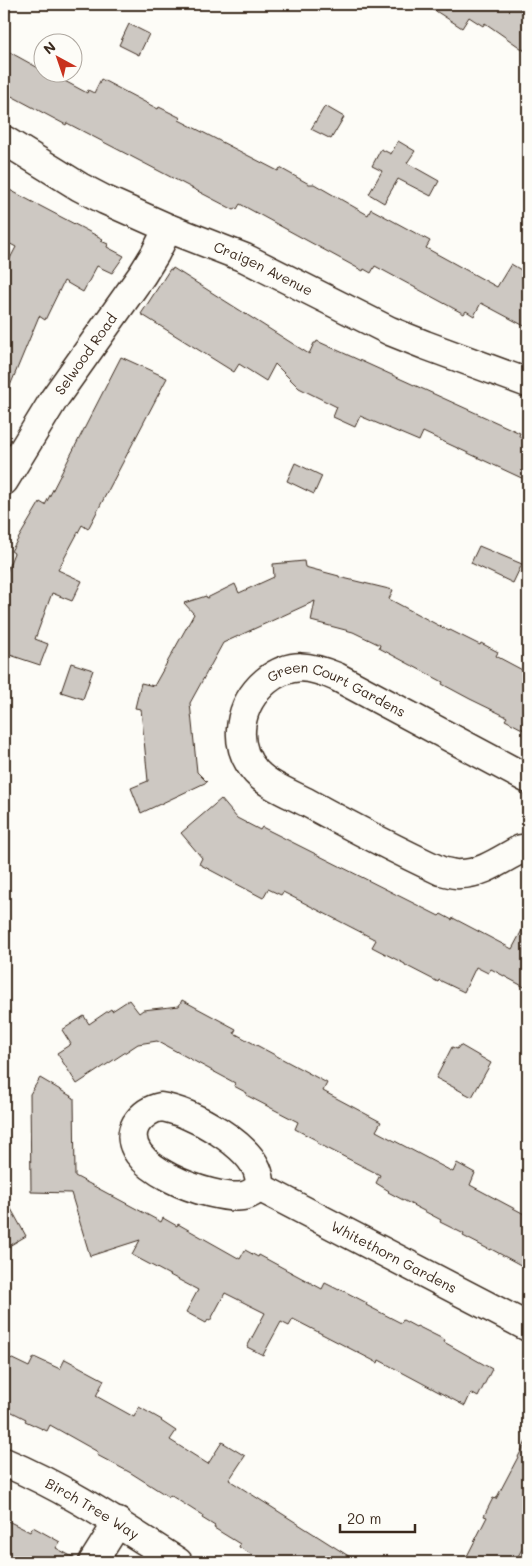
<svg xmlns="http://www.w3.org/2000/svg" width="532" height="1566" viewBox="0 0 532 1566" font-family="Mali,sans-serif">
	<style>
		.building { fill: #cdc8c2; stroke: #3b2a1e }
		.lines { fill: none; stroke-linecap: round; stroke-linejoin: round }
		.minor-casing { stroke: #3b2a1e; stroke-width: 31 }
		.minor { stroke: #fdfcf7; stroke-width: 28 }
		.labels { text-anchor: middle; stroke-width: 5; stroke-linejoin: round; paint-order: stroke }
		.street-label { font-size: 14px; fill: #3b2a1e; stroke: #fdfcf7 }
	</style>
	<rect width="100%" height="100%" fill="#fdfcf7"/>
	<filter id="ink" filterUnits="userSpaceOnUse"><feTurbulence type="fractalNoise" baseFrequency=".02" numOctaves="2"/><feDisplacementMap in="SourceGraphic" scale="10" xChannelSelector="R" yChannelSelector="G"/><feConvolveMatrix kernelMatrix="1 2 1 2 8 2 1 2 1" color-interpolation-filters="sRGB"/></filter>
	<g filter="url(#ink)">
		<g class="building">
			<path d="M425,4h103v49l-43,-30 -2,3 -14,-9 -7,11z"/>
			<path d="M129,24l20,10 -10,21 -20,-10z"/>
			<path d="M4,49l38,21v2h6l39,21 1,-3 6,3 7,-14 57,30 1,-2 22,11 -2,2 99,51 2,-3 29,16h5l54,31 3,-6 59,32 -4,7 71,39 14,-23 17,10v54l-47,-25 -7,13 -8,-5 -2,3 -89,-48 -4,7 -7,-4 -1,2 -123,-67 -3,5 -2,-1 -1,2 -167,-87 -1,2 -62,-33z"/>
			<path d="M325,106l19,11 -13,22 -20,-10z"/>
			<path d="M398,141l17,10 -8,12 32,18 -8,15 -33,-17 -14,24 -15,-9 13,-23 -10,-5 9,-17 10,5z"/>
			<path d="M4,187l99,52 -2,2 7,3 -1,3 17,9 -12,17 -15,-7 -14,26 -19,-11 -19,39 -6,-4 -34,82 -1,-128 12,-23 -11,-6 4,-8 -5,-3z"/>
			<path d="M173,268l136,86 5,-11h2l1,-2 203,92 -1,3 9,4v41l-105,-49 -4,9 -59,-25 -5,11 -22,-10 4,-10 -38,-19 -24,-24 -9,17 -27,-17 -5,8 -93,-58 29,-45 2,1z"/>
			<path d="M121,357l46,21 -79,151 -6,-4 -24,45 24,11 -10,20 -20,-8 -17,46 13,5 -8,21 -36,-12v-75l10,-25 -3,-2 29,-49 5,3z"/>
			<path d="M295,463l27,13 -8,18 -27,-13z"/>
			<path d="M479,546l43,18 -9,19 -42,-20z"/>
			<path d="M304,561l1,6 34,9v1l54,13 -4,9 60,32 1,-1 30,15 1,-2 17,9 -2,4 32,17v59l-23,-12 2,-3 -37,-18 -28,-15 1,-2 -64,-34 1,-3 -27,-13 -42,-11 4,-20 -92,42 -33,60 7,69 10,10 -66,31 -10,-25 17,-7 -7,-72 -6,-1 6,-25 13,3 40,-72 -10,-11 22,-7 1,2 28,-14 4,9 35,-16 -1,-13z"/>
			<path d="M71,663l22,7 -10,29 -22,-7z"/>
			<path d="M221,799l16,19 23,12 2,-3 177,89 2,-2 11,6 1,-2 59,31 16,-30v70l-37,-20 -3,4 -12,-6 -12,25 -25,-12 -1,2 -33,-17v-1l-33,-17 4,-7 -93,-48 -2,3 -13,-6 -5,9 -64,-34 3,-6 -21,-25z"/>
			<path d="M129,1000l10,13 4,-3 36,-4 3,-6 54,29 -2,4 93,50 -4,8 58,31 -5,9 77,41 4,-9 18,10 -5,12 58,31v53l-37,-20 -1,1 -27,-14 1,-2 -24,-12 1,-2 -53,-28 1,-1 -13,-8 4,-8 -63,-32 1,-2 -23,-12 3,-7 -52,-27 1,-2 -13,-7 1,-3 -78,-42 -19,3 -61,40 -20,-31 14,-9 -9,-14 22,-14 5,8 22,-15 1,2z"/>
			<path d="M460,1045l31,18 -19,34 -36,-19 16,-31 5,2z"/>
			<path d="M40,1078l34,20 1,78 86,46 2,-4 14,8 1,-2 62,35 5,-9 13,7 1,-2 63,34 3,-6 14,7 1,-1 27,14 -1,2 35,18 2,-3 13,7 1,-1 28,14 -1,2 48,27 -14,28 -7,-4 -6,13 -86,-46 -1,3 -85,-44 -4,7 -8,-4 -18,33 -16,-8 18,-34 -40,-20 -15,28 -2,-1 -2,3 -20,-11 12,-22 -66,-35 8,-15 -50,16 -19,-63 -40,-1 -1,-98z"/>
			<path d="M4,1196l22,40 -22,13z"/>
			<path d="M4,1355l25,12 5,-10 26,12 5,-10 39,21 -8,16 38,21 5,-10 23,13 -1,1 15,10 -6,9 38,24 14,-22 23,14 -16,24 129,82h-94l-25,-15 1,-3 -26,-16 1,-2 -13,-8 1,-2 -33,-21 -1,2 -38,-24 -34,-18 1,-3 -48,-27 -3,6 -22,-10 1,-2 -22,-11z"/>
			<path d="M528,1438v100l-13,24h-51l23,-45 -3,-1 9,-18 3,1z"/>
			<path d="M4,1519l26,13 3,-5 27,15 -4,6 22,12v2h-58l-16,-9z"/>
		</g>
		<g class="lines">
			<defs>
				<g id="minor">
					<path id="s1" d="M4,140l76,47 25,13 63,28 77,30 145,73 35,14 103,38"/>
					<path id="s2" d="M4,481l50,-82 88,-124 13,-21 13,-26"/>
					<path id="s3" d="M521,849c-19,10 -39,25 -61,25 -6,1 -13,-2 -19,-3 -45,-21 -89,-44 -133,-68 -17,-9 -39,-17 -52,-31 -25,-28 -17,-68 10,-91 25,-20 45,-15 71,-4l191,102"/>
					<path d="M161,1107c29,4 92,38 98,69 1,3 1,7 0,11 -5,5 -9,8 -16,9 -30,5 -130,-30 -107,-72 6,-9 14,-15 25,-17z"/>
					<path id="s4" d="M259,1187l269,140"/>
					<path id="s5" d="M4,1462c64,27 116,63 174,100"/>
					<path d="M93,1562l25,-40"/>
				</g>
			</defs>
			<use href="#minor" class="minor-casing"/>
			<use href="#minor" class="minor"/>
		</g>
	</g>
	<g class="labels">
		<g class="street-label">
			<text dy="5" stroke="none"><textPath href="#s1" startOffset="290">Craigen Avenue</textPath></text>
			<text dy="5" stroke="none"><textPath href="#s2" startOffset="151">Selwood Road</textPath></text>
			<text dy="5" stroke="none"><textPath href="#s3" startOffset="476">Green Court Gardens</textPath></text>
			<text dy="5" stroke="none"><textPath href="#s4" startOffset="152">Whitethorn Gardens</textPath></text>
			<text dy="5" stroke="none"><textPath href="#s5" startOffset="100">Birch Tree Way</textPath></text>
		</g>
	</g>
	<rect width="532" height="1566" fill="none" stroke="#fdfcf7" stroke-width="20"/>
	<rect x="10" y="10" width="512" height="1546" fill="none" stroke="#3b2a1e" stroke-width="2" filter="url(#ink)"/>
	<g transform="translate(58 58) rotate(320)"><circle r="24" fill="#fdfcf7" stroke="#afa8a0"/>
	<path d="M0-4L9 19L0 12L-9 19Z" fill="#c8321e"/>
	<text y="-8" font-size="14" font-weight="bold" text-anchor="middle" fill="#3b2a1e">N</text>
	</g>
	<path d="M340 1524v8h75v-8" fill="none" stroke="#3b2a1e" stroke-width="2.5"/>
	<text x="347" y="1524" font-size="15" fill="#3b2a1e" stroke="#fdfcf7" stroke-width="4" paint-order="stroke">20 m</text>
</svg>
